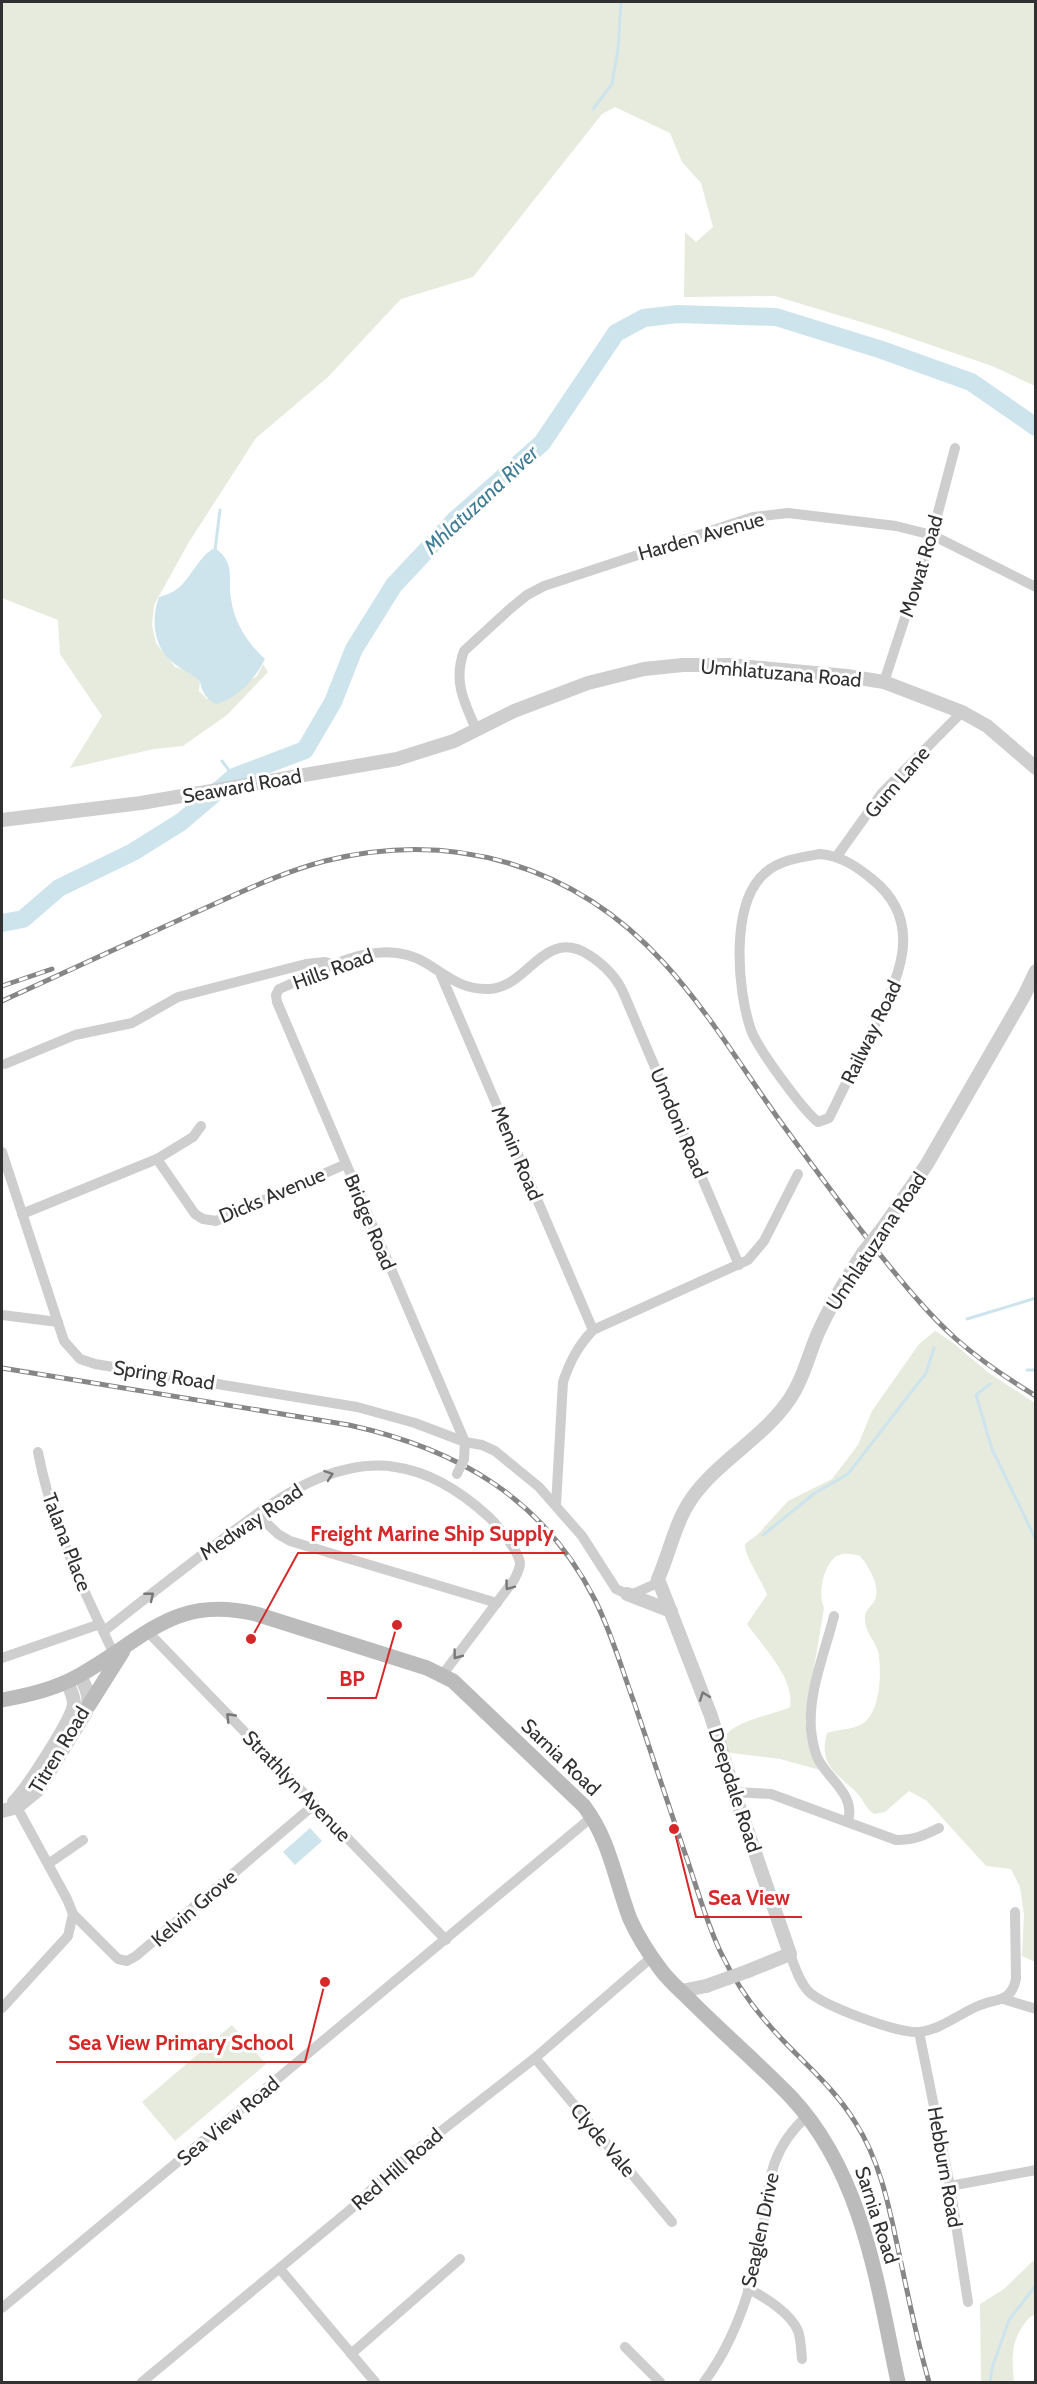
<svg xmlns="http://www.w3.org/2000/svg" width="1037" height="2384" viewBox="0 0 1037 2384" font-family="Cabin,sans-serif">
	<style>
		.green { fill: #e6ebdd }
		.water { fill: #cde4ed }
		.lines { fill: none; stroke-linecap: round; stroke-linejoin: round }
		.stream { stroke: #cde4ed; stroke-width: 3 }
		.river { stroke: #cde4ed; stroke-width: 18 }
		.minor { stroke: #cecece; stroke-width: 10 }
		.tertiary { stroke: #cecece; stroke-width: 14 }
		.secondary { stroke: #bbb; stroke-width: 15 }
		.rail-casing { stroke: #868686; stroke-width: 5 }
		.rail { stroke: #fff; stroke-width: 3; stroke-dasharray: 9; stroke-linecap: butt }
		.minor-bridge { stroke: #cecece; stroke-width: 10 }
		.tertiary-bridge { stroke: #cecece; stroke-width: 14 }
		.oneway { stroke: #787878 }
		.labels { text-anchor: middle; stroke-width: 6; stroke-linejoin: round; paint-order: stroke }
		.street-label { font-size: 20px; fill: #313131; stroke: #fff }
		.water-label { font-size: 21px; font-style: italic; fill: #3e7d95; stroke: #fff }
		.leader { fill: none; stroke: #d62828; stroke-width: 2 }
		.callout-dot { fill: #d62828; stroke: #fff; stroke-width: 2 }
		.callout-label { font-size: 21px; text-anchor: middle; font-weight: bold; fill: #d62828; stroke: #fff; stroke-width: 6; stroke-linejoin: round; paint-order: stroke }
	</style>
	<rect width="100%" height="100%" fill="#fff"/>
	<g class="green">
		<path d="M2,2h1033v384l-43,-20 -108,-37 -109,-33 -91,1 1,-65 11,10 17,-15 -12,-44 -19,-21 -12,-29 -55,-26 -13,7 -129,163 -72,22 -73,78 -72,61 -67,104 -35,63 -2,20 4,18 19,24 17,5 8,7 -1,12 8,8 11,1 39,-24 6,-12 5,8 -41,43 -44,31 -29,3 -84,19 32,-52 -42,-62 -2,-34 -56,-22z"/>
		<path d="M935,1331l17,11 37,31 46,30v559l-13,-6 2,-41 -4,-28 -9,-18 -25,-3 -59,-65 -18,-10 -24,21 -11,2c-10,-7 -10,-14 -18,-22 -20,-19 -38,-28 -29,-59 12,-4 24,-3 35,-9 19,-11 20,-54 16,-73 -4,-12 -14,-20 -13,-34 0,-6 5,-10 9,-15 8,-15 -5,-35 -14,-46 -6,-2 -17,-4 -23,0 -13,7 -20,39 -13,52l-19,114 8,38 7,10 -40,-11 -49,-6c-30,-27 45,-38 59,-46 5,-29 -27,-60 -43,-83l20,-29c-5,-15 -23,-39 -22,-51l13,-10 30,-33 44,-22 26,-34 14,-34 47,-67z"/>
		<path d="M232,2025l34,39 -91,77 -33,-39z"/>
		<path d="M1035,2259v56c-5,1 -7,4 -10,8 -15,20 -13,36 -11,59h-33l-1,-78 24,-15z"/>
	</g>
	<g class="water">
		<path d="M215,548c22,16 12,30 16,51 3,23 17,45 34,60 -10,20 -27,39 -49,45 -11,-6 -14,-12 -16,-23 -8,-7 -16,-10 -24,-16 -22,-15 -26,-44 -17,-68 6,-2 13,-4 18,-8 13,-9 22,-34 38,-41z"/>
		<path d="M310,1828l12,13 -27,24 -12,-13z"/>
	</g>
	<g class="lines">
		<g class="stream">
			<path d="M593,109l19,-25 6,-35 3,-47"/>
			<path d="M215,550l5,-40"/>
			<path d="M222,761l12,16"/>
			<path d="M967,1319l69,-21"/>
			<path d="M1027,1370h9"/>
			<path d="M990,1384l-14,11 16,54 44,91"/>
			<path d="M763,1535l52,-42 33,-19 78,-101 8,-25"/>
			<path d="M990,2382l2,-14 17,-48 27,-35"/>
		</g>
		<path class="river" d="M2,923l21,-4 36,-31 74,-36 48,-30 53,-45 71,-27 28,-48 21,-53 40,-64 61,-65 87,-77 74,-110 28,-15 34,-4 98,3 106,33 89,32 65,45"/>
		<g class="minor">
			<path d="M884,682l48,-147 23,-87"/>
			<path d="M476,729c-12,-27 -23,-48 -12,-78l47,-43 16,-13 17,-9 209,-69 35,-4 108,13 36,9 104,52"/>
			<path d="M820,854c21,2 36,12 52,25 59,47 21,110 -5,161 -13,26 -25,52 -38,78l-11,4c-16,-13 -60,-73 -67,-92 -14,-40 -21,-127 14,-157 14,-13 37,-16 55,-19z"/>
			<path d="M837,856l45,-63 80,-81"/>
			<path d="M441,975l152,355"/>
			<path d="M5,1064l70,-29 57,-12 46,-26 128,-33 19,-2 11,3"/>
			<path d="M2,1152l62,189 16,18 15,5 262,43 58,16 50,19 17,3 13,6 44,36 43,49 34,53 11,5 8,-1 18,-8 5,-6"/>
			<path d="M157,1159l38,55 8,5 13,2 130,-57"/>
			<path d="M22,1214l135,-55 36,-22 8,-11"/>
			<path d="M2,1315l56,7"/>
			<path d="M38,1452c13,70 45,138 76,202"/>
			<path d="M464,1459l1,-17 -188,-440 -1,-7 3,-6c45,-19 100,-55 147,-26 21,13 36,27 63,26 39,-1 55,-63 100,-34 14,9 27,22 34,37l116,273"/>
			<path d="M556,1505l7,-123c7,-21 15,-36 30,-52l155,-70 16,-19 34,-67"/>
			<path d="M257,1514l21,20 12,7 207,62"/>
			<path d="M834,1616c-9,36 -26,76 -23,114 1,8 3,19 6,27 10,22 39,37 31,64"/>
			<path d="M104,1631c38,-30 76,-60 115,-89 28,-21 56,-43 87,-58 26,-13 60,-22 89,-17 37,5 68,26 95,51 8,8 29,34 30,45 0,6 -3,11 -6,17l-71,94"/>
			<path d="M147,1631l299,309"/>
			<path d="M2,1658l98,-34"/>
			<path d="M734,1792l37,2 125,46c16,1 29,-5 43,-12"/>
			<path d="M48,1864l35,-24"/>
			<path d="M73,1914l45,45 9,2 9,-5 179,-152"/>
			<path d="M790,1954c5,13 9,27 18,37 15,15 91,43 111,41 21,-2 40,-18 59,-26 18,-8 33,-3 38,-27l-1,-67"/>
			<path d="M1003,1999l33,10"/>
			<path d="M2,2008l66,-72 5,-22 -6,-15 -53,-97"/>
			<path d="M919,2032l31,154 18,116"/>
			<path d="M535,2058l137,164"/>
			<path d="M950,2186l86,-16"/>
			<path d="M280,2269l95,113"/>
			<path d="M748,2288c17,10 42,24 50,43 3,8 3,18 4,28"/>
			<path d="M2,2308l590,-491"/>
			<path d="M625,2347l35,35"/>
			<path d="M351,2354l109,-95"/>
			<path d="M142,2382l209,-173 44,-42 140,-109 117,-101"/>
			<path d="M704,2382c28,-37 45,-86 55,-131 12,-55 2,-93 48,-135"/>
		</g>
		<g class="tertiary">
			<path d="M2,820l139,-17 256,-44 57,-18 60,-30 74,-28 56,-14 39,-4h46l118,11 37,6 78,30 25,14 49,42"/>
			<path d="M885,1225l42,-61 97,-168 12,-25"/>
			<path d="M627,1594l44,17"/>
			<path d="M14,1802c12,-11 59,-83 60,-98 0,-8 -4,-15 -7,-22"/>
			<path d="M2,1811l15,-4 21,-17 48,-78c6,-14 0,-24 -6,-37"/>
			<path d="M748,1971l42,-17 -56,-162 -23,-76 -53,-137c12,-27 17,-57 34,-81 26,-37 71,-60 97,-98 14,-20 19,-44 29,-67 13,-29 28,-54 45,-80"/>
			<path d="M681,1991l25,-5"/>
		</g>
		<g class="secondary">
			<path d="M2,1700c27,-5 53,-11 78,-25 65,-36 94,-81 176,-61l171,54 26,13 131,125c26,34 31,74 46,113 8,18 19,35 31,51 9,12 20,21 31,32 32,32 67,62 99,95 72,77 86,186 107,285"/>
			<path d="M89,1705l34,-54"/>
		</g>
		<defs>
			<g id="rail">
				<path d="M2,986l50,-17"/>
				<path d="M2,1001c63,-29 127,-58 190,-87 43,-19 87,-41 133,-53 128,-32 250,4 339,102 44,48 78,105 116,158 32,44 64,88 98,131 24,30 49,61 78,87 25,22 52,40 80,57"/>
				<path d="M2,1368l347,57c109,24 194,73 246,175 17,34 27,70 40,105 18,53 35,105 53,157 10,30 19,61 32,89 13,27 29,52 49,74 28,33 63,59 86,97 24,37 33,80 42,122 10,46 19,93 32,138"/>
			</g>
		</defs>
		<use href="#rail" class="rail-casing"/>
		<use href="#rail" class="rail"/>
		<path class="minor-bridge" d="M457,1474l7,-15"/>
		<g class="tertiary-bridge">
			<path d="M863,1253l22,-28"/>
			<path d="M706,1986l42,-15"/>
		</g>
	</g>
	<defs><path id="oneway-chevron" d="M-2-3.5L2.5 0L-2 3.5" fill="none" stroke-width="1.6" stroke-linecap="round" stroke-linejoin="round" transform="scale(1.5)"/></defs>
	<g class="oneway">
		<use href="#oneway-chevron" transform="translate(329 1475) rotate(-19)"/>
		<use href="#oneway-chevron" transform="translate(509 1586) rotate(126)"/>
		<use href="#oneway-chevron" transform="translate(150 1596) rotate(-39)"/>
		<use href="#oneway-chevron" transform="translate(457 1655) rotate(127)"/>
		<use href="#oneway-chevron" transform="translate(704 1696) rotate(-110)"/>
		<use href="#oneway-chevron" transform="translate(230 1717) rotate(-134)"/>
	</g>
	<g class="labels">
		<g class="street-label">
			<text transform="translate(701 536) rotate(-16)" y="7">Harden Avenue</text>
			<text transform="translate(921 566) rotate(-73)" y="7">Mowat Road</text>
			<text transform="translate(781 673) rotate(5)" y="7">Umhlatuzana Road</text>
			<text transform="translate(897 782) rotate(-49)" y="7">Gum Lane</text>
			<text transform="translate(242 786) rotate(-10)" y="7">Seaward Road</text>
			<text transform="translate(333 969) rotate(-20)" y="7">Hills Road</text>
			<text transform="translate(871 1032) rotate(-64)" y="7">Railway Road</text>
			<text transform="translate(679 1123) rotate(67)" y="7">Umdoni Road</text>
			<text transform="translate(517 1153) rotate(67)" y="7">Menin Road</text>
			<text transform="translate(272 1195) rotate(-23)" y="7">Dicks Avenue</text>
			<text transform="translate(370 1222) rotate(67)" y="7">Bridge Road</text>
			<text transform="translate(876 1241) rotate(-56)" y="7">Umhlatuzana Road</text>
			<text transform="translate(164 1375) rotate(9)" y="7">Spring Road</text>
			<text transform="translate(251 1522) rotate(-34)" y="7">Medway Road</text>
			<text transform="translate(67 1542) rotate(69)" y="7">Talana Place</text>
			<text transform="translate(59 1750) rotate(-59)" y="7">Titren Road</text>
			<text transform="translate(561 1757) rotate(44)" y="7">Sarnia Road</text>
			<text transform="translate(297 1786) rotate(46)" y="7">Strathlyn Avenue</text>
			<text transform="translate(735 1790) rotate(72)" y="7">Deepdale Road</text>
			<text transform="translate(194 1908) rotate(-41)" y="7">Kelvin Grove</text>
			<text transform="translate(228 2121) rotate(-40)" y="7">Sea View Road</text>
			<text transform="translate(603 2140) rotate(50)" y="7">Clyde Vale</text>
			<text transform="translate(945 2167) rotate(80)" y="7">Hebburn Road</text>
			<text transform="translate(397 2169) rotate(-41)" y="7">Red Hill Road</text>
			<text transform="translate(877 2215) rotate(72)" y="7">Sarnia Road</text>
			<text transform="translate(760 2230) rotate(-78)" y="7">Seaglen Drive</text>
		</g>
		<g class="water-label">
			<text transform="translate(481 500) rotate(-43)" y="7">Mhlatuzana River</text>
		</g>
	</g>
	<path class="leader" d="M251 1639L298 1553H565M397 1625L376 1698H327M674 1829L696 1917H802M325 1982L305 2062H56"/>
	<g class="callout-dot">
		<circle cx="251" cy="1639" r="6"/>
		<circle cx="397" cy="1625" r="6"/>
		<circle cx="674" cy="1829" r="6"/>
		<circle cx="325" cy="1982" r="6"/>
	</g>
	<g class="callout-label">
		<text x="432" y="1541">Freight Marine Ship Supply</text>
		<text x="352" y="1686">BP</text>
		<text x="749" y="1905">Sea View</text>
		<text x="181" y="2050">Sea View Primary School</text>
	</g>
	<rect width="1037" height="2384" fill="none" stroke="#313131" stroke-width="6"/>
</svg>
